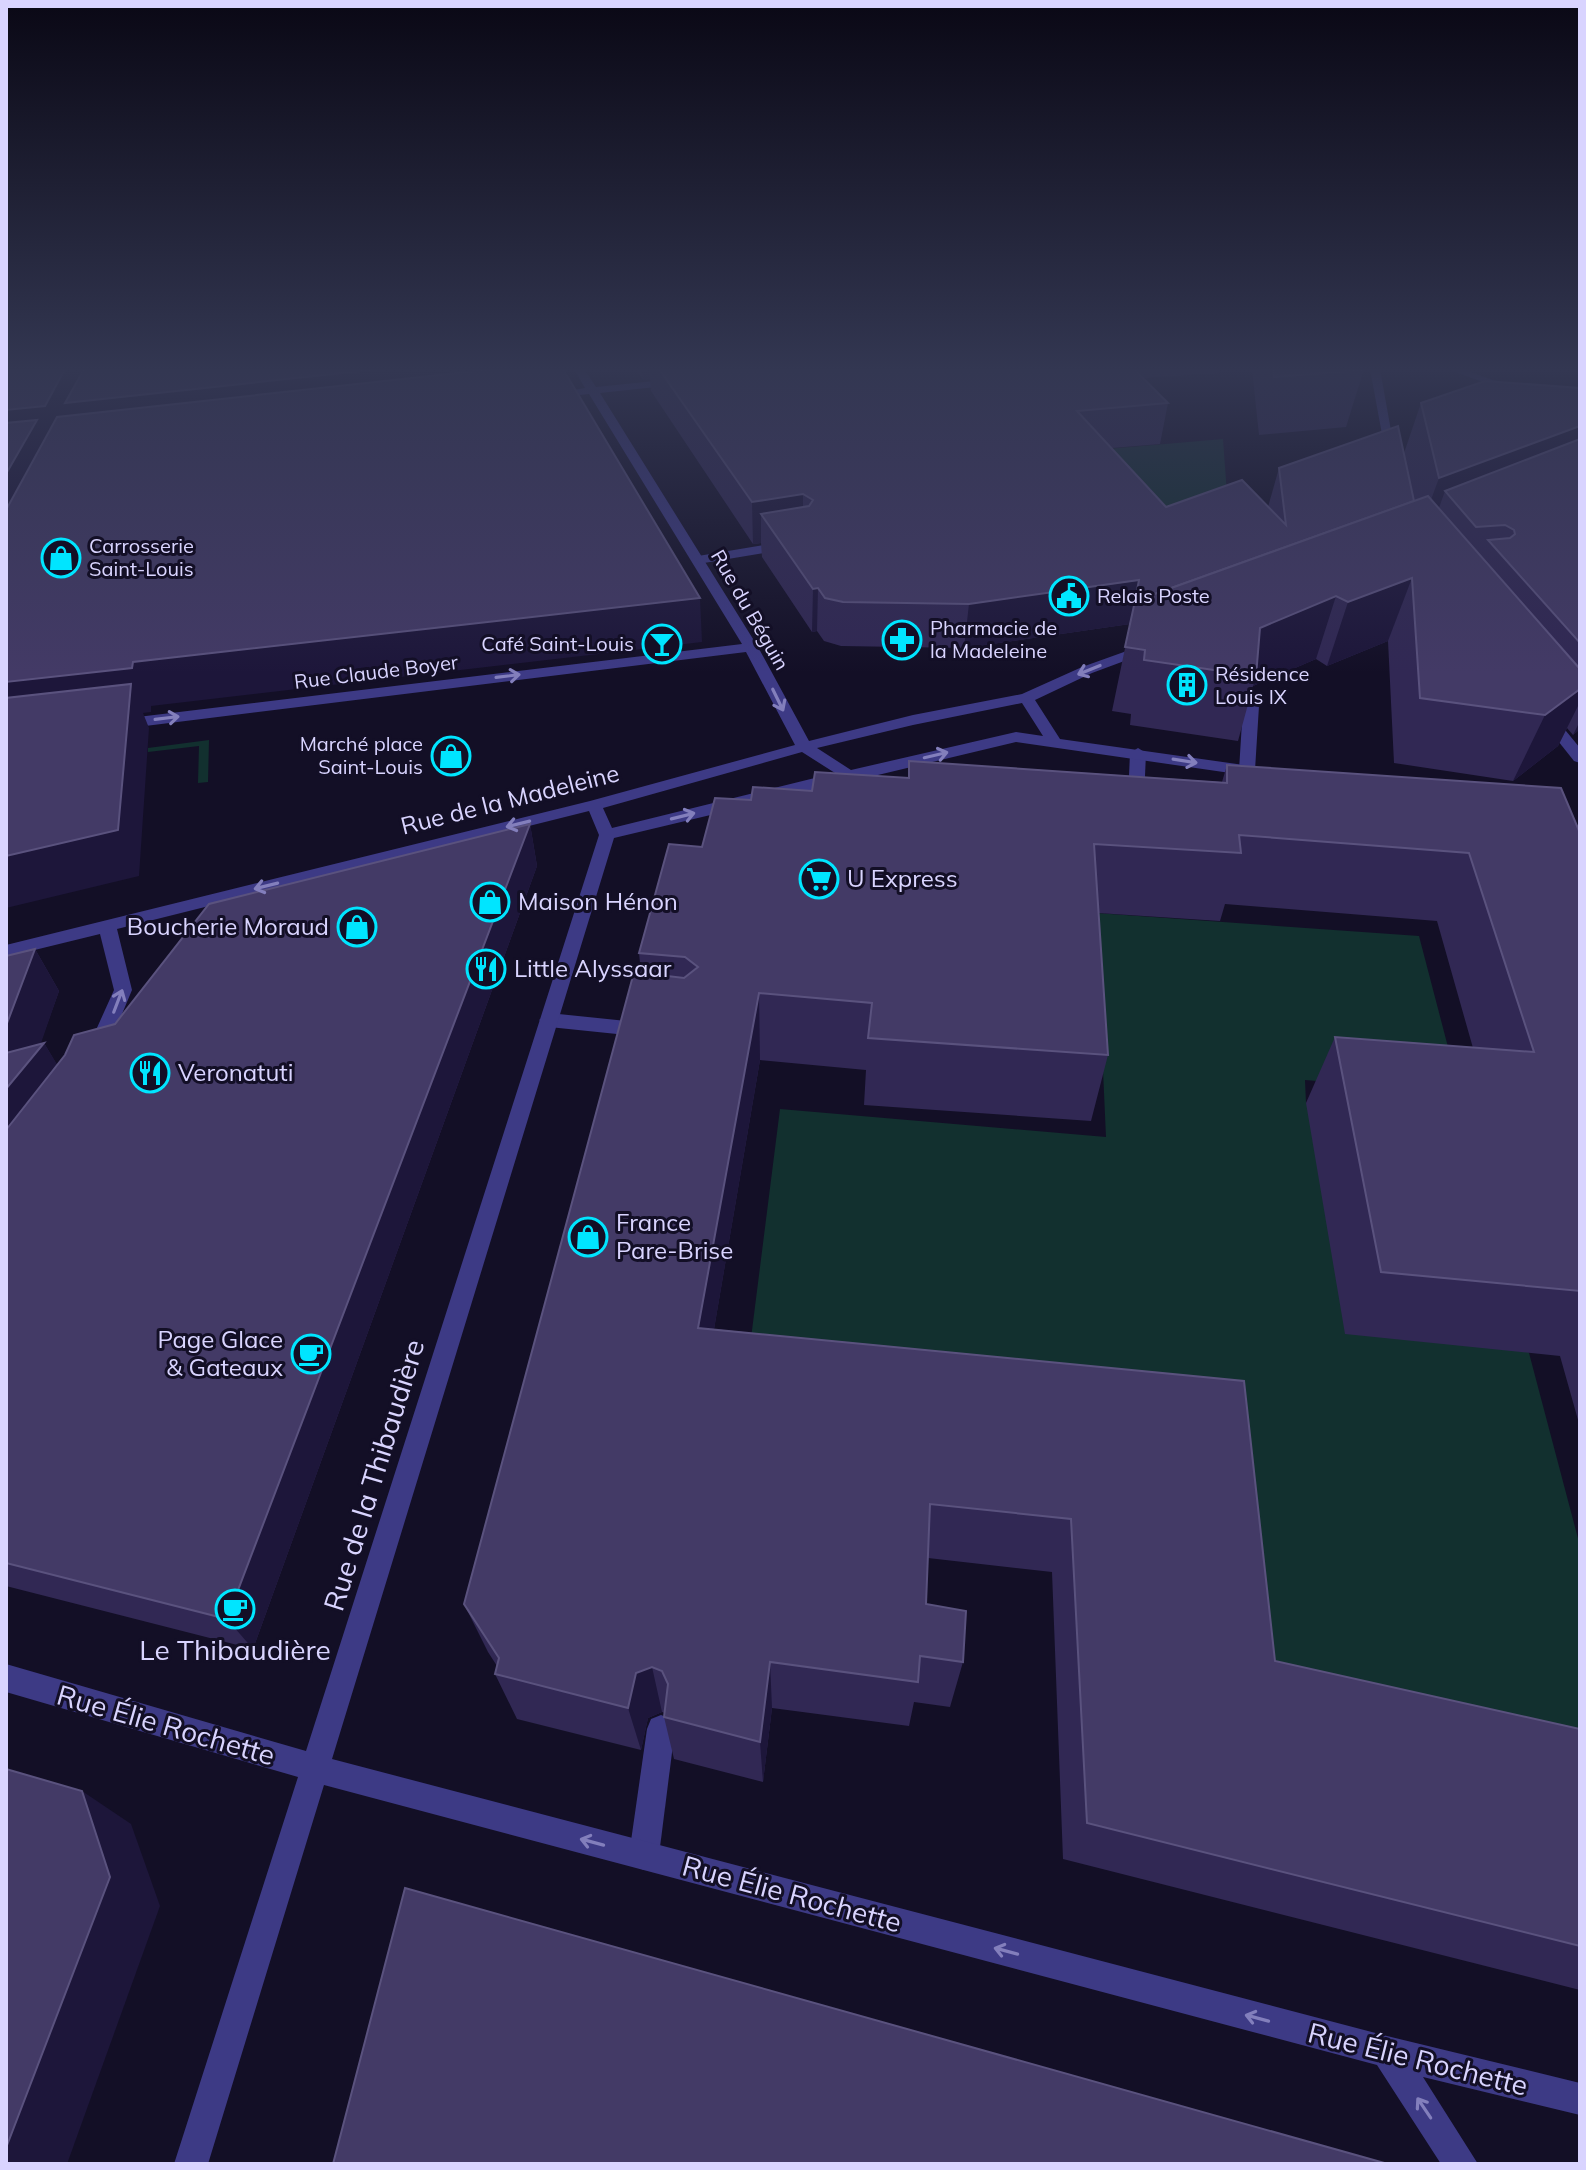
<svg xmlns="http://www.w3.org/2000/svg" width="1586" height="2170" viewBox="0 0 1586 2170" font-family="Mulish,sans-serif">
	<style>
		.green { fill: #12302f }
		.lines { fill: none; stroke-linecap: round; stroke-linejoin: round }
		.service { fill: #3d3a85; fill-rule: evenodd }
		.minor { fill: #3d3a85; fill-rule: evenodd }
		.tertiary { fill: #3d3a85; fill-rule: evenodd }
		.wall { fill: #312854 }
		.shaded-wall { fill: #1d163a }
		.building { fill: #433a66; stroke: #5a527e; stroke-width: 2 }
		.oneway { stroke: #837fbc }
		.labels { text-anchor: middle; stroke-width: 6; stroke-linejoin: round; paint-order: stroke }
		.far-poi-label { font-size: 20px; fill: #d9d4ff; stroke: #130f26; text-anchor: start }
		.far-street-label { font-size: 20px; fill: #d9d4ff; stroke: #130f26 }
		.street-label { font-size: 24px; fill: #d9d4ff; stroke: #130f26 }
		.poi-label { font-size: 24px; fill: #d9d4ff; stroke: #130f26; text-anchor: start }
		.near-street-label { font-size: 28px; fill: #d9d4ff; stroke: #130f26 }
		.near-poi-label { font-size: 28px; fill: #d9d4ff; stroke: #130f26 }
	</style>
	<rect width="100%" height="100%" fill="#130f26"/>
	<g class="green">
		<path d="M1223,439l4,55 -68,30 -121,-69z"/>
		<path d="M209,740l-1,42 -10,1 1,-37 -51,6v-4z"/>
		<path d="M1096,913l323,23 41,157 -155,-13 1,23 223,250 51,193v238l-307,-70 -525,-352 32,-253 326,28z"/>
	</g>
	<g class="lines">
		<g class="service">
			<path d="M788,541l7,4 -2,3 -95,16 -7,-4 7,-4z"/>
			<path d="M1251,701l8,5 -4,64 -8,5 -8,-5 4,-64z"/>
			<path d="M1138,748l8,5 -2,46 -8,5 -8,-5 2,-46z"/>
			<path d="M549,1013l97,10 10,7 -10,7 -97,-10 -10,-7z"/>
			<path d="M661,1715l10,4 4,10 -16,126 -4,11 -11,4 -11,-4 -4,-11 18,-126 4,-10z"/>
		</g>
		<g class="minor">
			<path d="M574,369h10l12,18 78,-8 6,3 -6,3 -74,8 158,254 51,94 104,-26 109,-21 60,-27 67,-24 7,4 -2,3 -62,23 -57,27 25,39 191,27 8,5 -8,5 -235,-34 -402,96 -282,921 1055,277 193,47v32l-157,-38 55,87h-37l-64,-99 -1053,-280 -116,379h-34l124,-387 -292,-85v-28l300,87 293,-916 -10,-24 -472,118 15,61 -25,60 -3,5h-14l-3,-5 27,-60 -14,-56 -94,23v-12l584,-144 205,-56 -49,-93 -625,77 -8,-5 8,-5 621,-75 -153,-250 -38,4 -6,-3 40,-7zM1022,703l21,33 -27,-4 -165,38 -34,-22 96,-23zM802,752l33,21 -223,55 -9,-20z"/>
			<path d="M1370,369h10l16,90 -10,-3z"/>
			<path d="M1547,712l5,2 28,34v15l-6,-2 -35,-44z"/>
		</g>
		<path class="tertiary" d="M1447,369h15l56,20 -10,2z"/>
	</g>
	<g class="wall">
		<path d="M636,369h584l-1,4 -76,5 25,25 -8,41 -48,4 54,59h102l11,-39 125,-15 17,-50 159,-15v341l-7,6 -6,-7 -9,18 -45,35 -119,-18 -6,-122 -61,25 -11,-7 -63,27 -15,55 -108,-16 1,-11 -19,-3 18,-87 -166,24 -123,-2 -17,-5 -7,-10 -5,1 -50,-75 -1,-14 -8,1 -102,-153 -1,-12 -7,1z"/>
		<path d="M1252,369h112l-18,58 -87,8z"/>
		<path d="M909,761l313,21 5,-17 353,68v594l-20,-71 -215,-22 -39,-231 29,-66 138,11 -36,-127 -212,-17 -5,17 -122,-8 10,142 -17,66 -227,-16 2,-35 -106,-10 -46,269 530,52 31,280 305,68v261l-517,-131 -11,-287 -124,-14 -2,46 37,58 -13,45 -36,-5 -5,24 -137,-18 -9,74 -89,-23 -10,-42 1,-4 -3,-1 -14,6 -7,32 -124,-31 -22,-45 2,-8 -9,-14 -24,-48 177,-631 -2,-20 63,-106 49,-47 157,-22z"/>
		<path d="M530,824l7,42 -284,783 -247,-63v-630l29,-7 24,42 -19,53 4,-1 13,22 58,-41z"/>
	</g>
	<g class="shaded-wall">
		<path d="M65,369h489l-548,182v-141z"/>
		<path d="M642,369h7l1,10 -7,1z"/>
		<path d="M1580,426v48l-135,17 -15,42 -13,5 22,-60z"/>
		<path d="M803,494v42l-42,-22v29l-8,1 -1,-42z"/>
		<path d="M1400,545l-275,103 5,-24 -166,24 5,-44z"/>
		<path d="M1412,578l-24,63 -61,25 21,-64z"/>
		<path d="M818,588l-1,43 -5,1 1,-43z"/>
		<path d="M1336,596l-20,63 -63,27 3,-10 4,-48z"/>
		<path d="M700,598l2,44 -551,64v6l-8,1 6,15 -10,148 -133,32v-226l127,-20z"/>
		<path d="M1580,689v13l-22,44 -45,35 32,-66z"/>
		<path d="M1580,721v8l-7,6z"/>
		<path d="M530,824l7,42 -284,783 -26,-30z"/>
		<path d="M35,949l24,42 -20,58 5,-6 25,41 -63,81v-139z"/>
		<path d="M759,993l1,67 -56,328 -6,-60z"/>
		<path d="M770,1662l2,46 -9,74 -3,-40z"/>
		<path d="M652,1667l10,45 -14,6 -7,32 -13,-42 8,-35z"/>
		<path d="M82,1791l49,33 29,82 -93,258h-61v-16z"/>
	</g>
	<g class="building">
		<path d="M6,369h59l-20,37 -39,4z"/>
		<path d="M84,369h296l-315,34z"/>
		<path d="M494,369h69l137,229 -567,64 -1,6 -126,14v-172l51,-93z"/>
		<path d="M659,369h475l34,34 -91,8 89,96 76,-27 44,45 -7,-57 119,-42 16,75 -279,100 4,-21 -170,24 -126,-2 -18,-4 -7,-10 -5,1 -52,-75 48,-8 4,-6 -10,-6 -51,8z"/>
		<path d="M1273,369h91v1l-90,7z"/>
		<path d="M1485,381l95,7v38l-141,52 -18,-75z"/>
		<path d="M37,420l-31,54v-51z"/>
		<path d="M1580,439v204l-92,-103 22,-2 5,-4 -1,-4 -9,-5 -29,2 -31,-36z"/>
		<path d="M1428,496l152,173v20l-35,26 -125,-17 -8,-120 -64,24 -12,-6 -76,32 -4,48 -112,-16 1,-10 -20,-3 10,-46z"/>
		<path d="M131,684l-13,146 -112,26v-158z"/>
		<path d="M909,761l318,22v-18l334,23 19,45v458l-199,-19 -46,-235 199,15 -65,-199 -230,-18 2,18 -147,-9 14,211 -240,-17 4,-35 -113,-10 -61,335 546,53 31,280 305,68v217l-493,-123 -16,-304 -141,-15 -4,100 40,7 -3,51 -43,-6 -2,26 -148,-20 -10,80 -96,-25 4,-33 -6,-13 -10,-4 -16,6 -8,35 -133,-34 4,-16 -35,-54 170,-632 50,6 14,-11 -13,-10 -46,-4 30,-109 33,3 13,-49 36,2 2,-13 59,4 3,-19 94,6z"/>
		<path d="M530,824l-303,795 -221,-56v-433l59,-75 9,-20 41,-11 94,-120z"/>
		<path d="M35,949l-29,77v-70z"/>
		<path d="M44,1043l-38,46v-36z"/>
		<path d="M6,1769l76,22 28,86 -104,271z"/>
		<path d="M405,1888l983,276h-1055z"/>
	</g>
	<defs><path id="oneway-shaft" d="M-6 0H5M1.5-3L5.5 0L1.5 3" fill="none" stroke-width="1.6" stroke-linecap="round" stroke-linejoin="round" transform="scale(2)"/></defs>
	<g class="oneway">
		<use href="#oneway-shaft" transform="translate(1089 670) rotate(158)"/>
		<use href="#oneway-shaft" transform="translate(508 676) rotate(-7)"/>
		<use href="#oneway-shaft" transform="translate(778 700) rotate(64)"/>
		<use href="#oneway-shaft" transform="translate(167 718) rotate(-7)"/>
		<use href="#oneway-shaft" transform="translate(936 755) rotate(-13)"/>
		<use href="#oneway-shaft" transform="translate(1185 761) rotate(9)"/>
		<use href="#oneway-shaft" transform="translate(683 816) rotate(-14)"/>
		<use href="#oneway-shaft" transform="translate(518 824) rotate(166)"/>
		<use href="#oneway-shaft" transform="translate(266 886) rotate(166)"/>
		<use href="#oneway-shaft" transform="translate(118 1001) rotate(-69)"/>
		<use href="#oneway-shaft" transform="translate(592 1842) rotate(-165)"/>
		<use href="#oneway-shaft" transform="translate(1006 1951) rotate(-165)"/>
		<use href="#oneway-shaft" transform="translate(1257 2018) rotate(-165)"/>
		<use href="#oneway-shaft" transform="translate(1424 2108) rotate(-124)"/>
	</g>
	<linearGradient id="sky" x2="0" y2="1"><stop stop-color="#0a0815"/><stop offset="0.55" stop-color="#333752"/><stop offset="1" stop-color="#333752" stop-opacity="0"/></linearGradient>
	<rect width="1586" height="673" fill="url(#sky)"/>
	<defs>
		<symbol id="shop-ring" viewBox="-11 -11 22 22"><circle r="9.5" fill="#130f26" stroke="#00e5ff" stroke-width="1.5"/><path d="M-5-2.5h2.3a2.7 3.5 0 0 1 5.4 0H5L5.5 6h-11ZM-1.5-2.5h3a1.5 2.3 0 0 0-3 0Z" fill="#00e5ff"/></symbol>
		<symbol id="civic-ring" viewBox="-11 -11 22 22"><circle r="9.5" fill="#130f26" stroke="#00e5ff" stroke-width="1.5"/><path d="M-.6-6.5H3V-4.5H.6V-3L4-1V1h2V6H-6V1h2V-1L-.6-3ZM-1.2 2.5V6h2.4V2.5Z" fill="#00e5ff"/></symbol>
		<symbol id="pharmacy-ring" viewBox="-11 -11 22 22"><circle r="9.5" fill="#130f26" stroke="#00e5ff" stroke-width="1.5"/><path d="M-2-6h4v4h4v4h-4v4h-4v-4h-4v-4h4Z" fill="#00e5ff"/></symbol>
		<symbol id="bar-ring" viewBox="-11 -11 22 22"><circle r="9.5" fill="#130f26" stroke="#00e5ff" stroke-width="1.5"/><path d="M-6-5H6L.8 .8V4.5H3.5V6h-7V4.5H-.8V.8Z" fill="#00e5ff"/></symbol>
		<symbol id="building-ring" viewBox="-11 -11 22 22"><circle r="9.5" fill="#130f26" stroke="#00e5ff" stroke-width="1.5"/><path d="M-4-6H4V6H1V3H-1V6H-4ZM-2.5-4.3h1.7v1.8h-1.7ZM.8-4.3h1.7v1.8H.8ZM-2.5-1h1.7V.8h-1.7ZM.8-1h1.7V.8H.8Z" fill="#00e5ff"/></symbol>
		<symbol id="supermarket-ring" viewBox="-11 -11 22 22"><circle r="9.5" fill="#130f26" stroke="#00e5ff" stroke-width="1.5"/><path d="M-6-5.5h2.5l.6 2H6L4.5 2H-2.5L-4.4-4H-6ZM-1.5 3.2a1.3 1.3 0 1 0 .1 0ZM3 3.2a1.3 1.3 0 1 0 .1 0Z" fill="#00e5ff"/></symbol>
		<symbol id="restaurant-ring" viewBox="-11 -11 22 22"><circle r="9.5" fill="#130f26" stroke="#00e5ff" stroke-width="1.5"/><path d="M-5-6h1v4h1v-4h1v4h1v-4h1v5L-1.5 .5V6h-2V.5L-5-1ZM5-6V6H3V1.5H1.5Q1.5-4 5-6Z" fill="#00e5ff"/></symbol>
		<symbol id="cafe-ring" viewBox="-11 -11 22 22"><circle r="9.5" fill="#130f26" stroke="#00e5ff" stroke-width="1.5"/><path d="M-5.5-4.5H6V0H3Q3 3.5 0 3.5H-2.5Q-5.5 3.5-5.5 0ZM3-3.2v2h1.7v-2ZM-6 4.5H4V6H-6Z" fill="#00e5ff"/></symbol>
	</defs>
	<g fill-rule="evenodd">
		<use href="#shop-ring" x="39" y="536" width="44" height="44"/>
		<use href="#civic-ring" x="1047" y="574" width="44" height="44"/>
		<use href="#pharmacy-ring" x="880" y="618" width="44" height="44"/>
		<use href="#bar-ring" x="640" y="622" width="44" height="44"/>
		<use href="#building-ring" x="1165" y="663" width="44" height="44"/>
		<use href="#shop-ring" x="429" y="734" width="44" height="44"/>
		<use href="#supermarket-ring" x="797" y="857" width="44" height="44"/>
		<use href="#shop-ring" x="468" y="880" width="44" height="44"/>
		<use href="#shop-ring" x="335" y="905" width="44" height="44"/>
		<use href="#restaurant-ring" x="464" y="947" width="44" height="44"/>
		<use href="#restaurant-ring" x="128" y="1051" width="44" height="44"/>
		<use href="#shop-ring" x="566" y="1215" width="44" height="44"/>
		<use href="#cafe-ring" x="289" y="1332" width="44" height="44"/>
		<use href="#cafe-ring" x="213" y="1587" width="44" height="44"/>
	</g>
	<g class="labels">
		<g class="far-poi-label">
			<text x="89" y="553">Carrosserie<tspan x="89" dy="23">Saint-Louis</tspan></text>
			<text x="1097" y="603">Relais Poste</text>
			<text x="930" y="635">Pharmacie de<tspan x="930" dy="23">la Madeleine</tspan></text>
			<text x="634" y="651" text-anchor="end">Café Saint-Louis</text>
			<text x="1215" y="681">Résidence<tspan x="1215" dy="23">Louis IX</tspan></text>
			<text x="423" y="751" text-anchor="end">Marché place<tspan x="423" dy="23">Saint-Louis</tspan></text>
		</g>
		<g class="far-street-label">
			<text transform="translate(750 610) rotate(60)" y="7">Rue du Béguin</text>
			<text transform="translate(376 672) rotate(-7)" y="7">Rue Claude Boyer</text>
		</g>
		<g class="street-label">
			<text transform="translate(510 800) rotate(-14)" y="8">Rue de la Madeleine</text>
		</g>
		<g class="poi-label">
			<text x="847" y="887">U Express</text>
			<text x="518" y="910">Maison Hénon</text>
			<text x="329" y="935" text-anchor="end">Boucherie Moraud</text>
			<text x="514" y="977">Little Alyssaar</text>
			<text x="178" y="1081">Veronatuti</text>
			<text x="616" y="1231">France<tspan x="616" dy="28">Pare-Brise</tspan></text>
			<text x="283" y="1348" text-anchor="end">Page Glace<tspan x="283" dy="28">&amp; Gateaux</tspan></text>
		</g>
		<g class="near-street-label">
			<text transform="translate(374 1475) rotate(-73)" y="10">Rue de la Thibaudière</text>
			<text transform="translate(166 1725) rotate(16)" y="10">Rue Élie Rochette</text>
			<text transform="translate(792 1894) rotate(15)" y="10">Rue Élie Rochette</text>
			<text transform="translate(1418 2059) rotate(14)" y="10">Rue Élie Rochette</text>
		</g>
		<g class="near-poi-label">
			<text x="235" y="1660">Le Thibaudière</text>
		</g>
	</g>
	<rect width="1586" height="2170" fill="none" stroke="#d9d4ff" stroke-width="16"/>
</svg>
